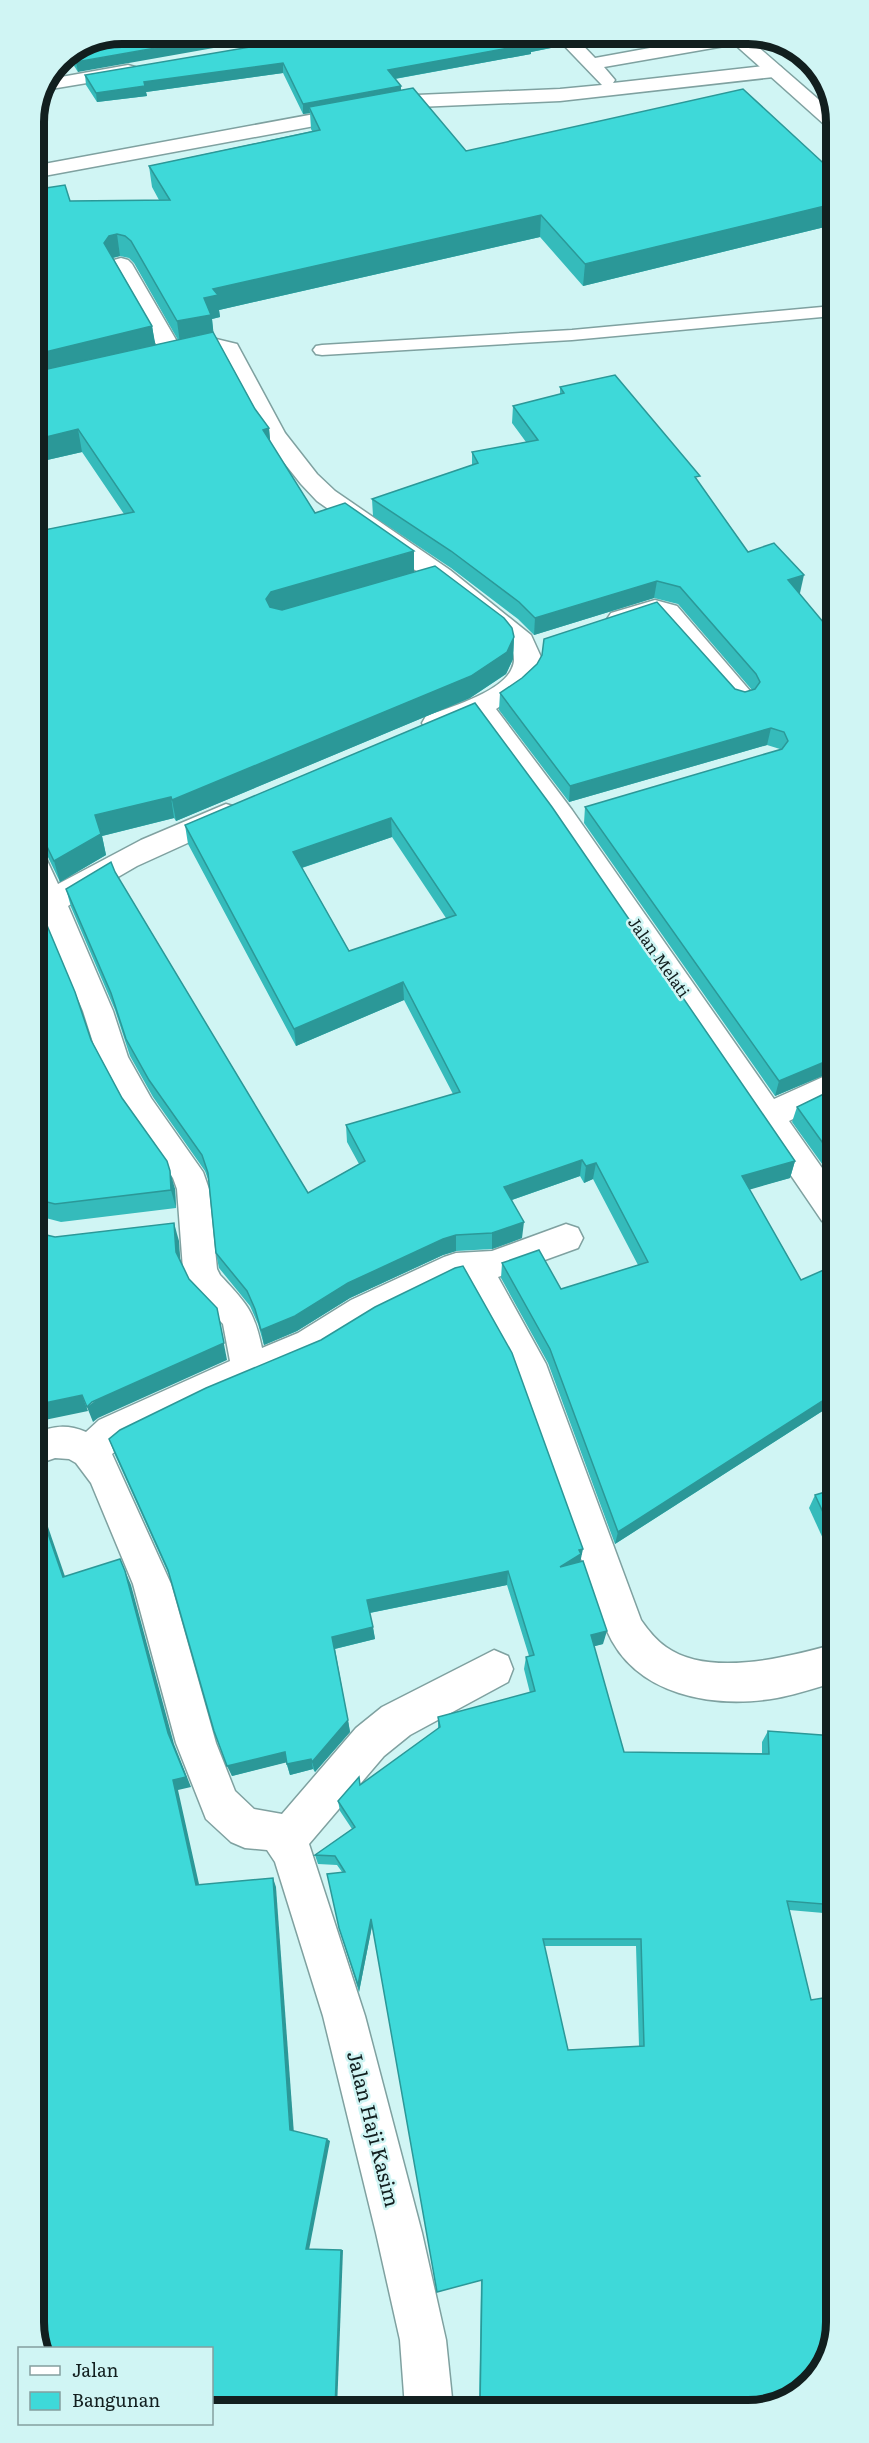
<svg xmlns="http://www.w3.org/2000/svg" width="869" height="2443" viewBox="0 0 869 2443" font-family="Literata,serif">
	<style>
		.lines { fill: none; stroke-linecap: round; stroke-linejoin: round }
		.service-casing { stroke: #7fa1a0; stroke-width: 3 }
		.minor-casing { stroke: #7fa1a0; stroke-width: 3 }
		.tertiary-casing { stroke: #7fa1a0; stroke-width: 3 }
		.service { fill: #fff; fill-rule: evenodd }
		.minor { fill: #fff; fill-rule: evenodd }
		.tertiary { fill: #fff; fill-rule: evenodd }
		.wall { fill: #35bbbb; fill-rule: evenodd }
		.shaded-wall { fill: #2b9898 }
		.building { fill: #3ed9d9; stroke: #2b9898; stroke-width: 1.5; fill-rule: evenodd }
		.labels { text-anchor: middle; stroke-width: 5; stroke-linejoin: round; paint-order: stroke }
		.street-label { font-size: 16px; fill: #121f1f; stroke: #d0f5f4 }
		.near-street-label { font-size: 20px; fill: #121f1f; stroke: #d0f5f4 }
		.rim { fill: none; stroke: #121f1f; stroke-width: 8 }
	</style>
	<rect width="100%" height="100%" fill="#d0f5f4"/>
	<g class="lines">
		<defs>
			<path id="service" d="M833,306v10l-261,24 -250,15 -6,-1 -3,-4 3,-4 6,-1 250,-15z"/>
			<g id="minor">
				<path d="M552,33h19l24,25 137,-25 11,1 2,4 -2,4 -7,2 -132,23 11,13 -2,3 161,-18 7,2 2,4 -2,4 -7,2 -214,24 -143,6 -384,71v-12l384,-71 143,-6 42,-4z"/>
				<path d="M128,65l7,2 2,4 -2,4 -90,15 5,-11z"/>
				<path d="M121,258l7,2 4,4 47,81 33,-7 25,6 48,89 32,41 18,17 115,79 81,65 10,22 -3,14 -14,19 -28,19 76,101 202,289 60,-27v27l-45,22 45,64v40l-12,-4 -270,-397 -77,-106 -40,14 -9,-2 -4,-7 4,-7c22,-8 77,-24 86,-48 4,-8 1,-15 -1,-23l-79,-63 -115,-81 -16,-17 -39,-49 -42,-81c-19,-5 -37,8 -56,4l-54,-94 4,-4z"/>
				<path d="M655,600l22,6 74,86 4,6 -4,6 -9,3 -9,-3 -74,-86 -4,-1 -35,10 -9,-2 -4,-6 4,-6z"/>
				<path d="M226,804l10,3 4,7 -4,7 -99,45 -69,40 45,105 15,46 23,41 52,74 6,17 8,80 3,6c26,28 34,35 42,73l36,-15 53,-33 93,-43 12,-4 36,-2 74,-27 12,4 5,10 -5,10 -80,29 48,87 95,256c7,10 15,20 25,27 43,31 123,10 169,-3v38c-19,6 -38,12 -58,16 -63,11 -142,-2 -170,-67l-94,-262 -49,-88 -10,2 -79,39 -53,33 -113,47 -84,42 -13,10 59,130 45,159 19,48 19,18 28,5 74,-86 26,-21 112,-57 14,6 5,13 -5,13 -98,53 -26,21 -75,88 56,172 57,217 24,107 7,68h-48l-5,-68 -24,-107 -53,-217 -48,-154 -8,-12 -22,-2 -14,-6 -25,-23 -30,-76 -43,-159 -42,-101 -15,-20 -7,-4 -14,-1 -20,7v-32c19,-7 32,-9 51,-1l13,-12 131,-59 -7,-37 -28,-29 -12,-26 -6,-80 -4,-11 -44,-62 -31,-58 -15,-47 -38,-89 -11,4v-75l10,3 14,30 83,-44z"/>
			</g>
			<path id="tertiary" d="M722,33h20l91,79v16l-7,-2z"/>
		</defs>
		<use href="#service" class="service-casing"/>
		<use href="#minor" class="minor-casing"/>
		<use href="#tertiary" class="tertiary-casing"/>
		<use href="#service" class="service"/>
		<use href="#minor" class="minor"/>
		<use href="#tertiary" class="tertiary"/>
	</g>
	<g class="wall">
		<path d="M122,33l-44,39 -11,-17z"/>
		<path d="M574,33h54l-45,9z"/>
		<path d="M561,46l-30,6v2l-136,25 6,7v5l65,60 367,21v53l-250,61 -43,-49 -321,73 1,7 -8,2 1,13 42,77 14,19 1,14 45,71 99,59 100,65 -1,22 -7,15 -36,24 -294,123 -2,-3 -72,18 4,19 -46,27 -14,-29 -12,-3v-318l90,-18 -42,-62 -48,11 -1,-273 37,11 89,-1 -7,-13 -3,-21 163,-35 -1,-2 -1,-16 -7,1 -20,-41 -137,19 1,4 -50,6 -11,-17 -1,-10zM120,256l9,2 5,5 44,77 -23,5 -3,-19 -39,-68z"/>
		<path d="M560,387l139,96 49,69 52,41h-2l36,42v436l-59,25 -191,-273 1,-16 195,-57v-1l-13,-4 -198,57 -70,-92 1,-17 235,-4 10,3 7,-2 -74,-86 -24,-6 -120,37 -16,-16 -67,-51 -78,-52 -1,-17 100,-34v-13l54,-10 -14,-19 1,-17 47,-12z"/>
		<path d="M475,703l320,458 -5,17 -41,11 52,91 34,-15v138l-220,141 -67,-181 -47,-85 1,-15 59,26 77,-24 -45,-86 -9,4 -4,-7 -68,24 10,38 -30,11 -36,2 -13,4 -93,43 -53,33 -33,14 -6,-21 -8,-18 -31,-38 -3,-15 -7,-71 -4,-11 -52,-74 -23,-41 -15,-46 -44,-103 -5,-18 49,-17 193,321 51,-29 -12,-22 -1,-17 107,-31 -49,-94 -108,46 -108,-202 -3,-19zM392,837l54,81 -97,33 -47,-83z"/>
		<path d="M34,906l57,134 31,58 53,91 1,19 -115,14 -19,-5 -2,-6 -5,1z"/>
		<path d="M834,1089v85l-5,-8 -4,2 -33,-46 5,-15z"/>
		<path d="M109,1439l471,122 23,83 -9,2 30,106 138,1v-11l6,-11 67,5v178l-46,-4 -18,497 -292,1 2,-128 -109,-354 -13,66 -20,-64 3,-56 -5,-7 -19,-1 -3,-9 37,-26 -12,-18 -2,-10 100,-72v-12l92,-24 -6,-24 2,-12 3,-1 -22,-71 -137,28 5,26 -40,10 15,83 -35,40 -2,-3 -23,6 -4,-13 -54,14 -63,-201 -54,-120zM544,1946h92l3,100 -71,4z"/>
		<path d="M835,1489v76l-26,-57 6,-13z"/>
	</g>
	<g class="shaded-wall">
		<path d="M241,33h57l-220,39 -2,-10z"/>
		<path d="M583,33h45l-45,9z"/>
		<path d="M562,36l-1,10 -30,6v2l-143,26v-10z"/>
		<path d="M283,63v10l-137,19 1,4 -50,6 -1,-9 48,-11z"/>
		<path d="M401,86v10l-92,11 1,6 -7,1v-10z"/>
		<path d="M833,204v21l-250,61 2,-22z"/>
		<path d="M541,215l-1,22 -321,73 1,7 -8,2 2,18 -34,6 -3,-22 27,-23 9,-9z"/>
		<path d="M117,234l3,22 -8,2 -8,-15 5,-7z"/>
		<path d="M152,326l4,22 -122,31 -1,-24z"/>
		<path d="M269,428l2,22 -8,-20z"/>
		<path d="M78,429l4,23 -48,11v-23z"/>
		<path d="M414,551v22l-141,41 -7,-15 5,-7z"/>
		<path d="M804,575l-4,18 -16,5 4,-18z"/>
		<path d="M657,581l-3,17 -120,37 1,-17z"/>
		<path d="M514,637l-1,22 -7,15 -36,24 -294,123 -4,-21z"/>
		<path d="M771,728l-4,17 -198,57 1,-16z"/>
		<path d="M171,797l3,21 -72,18 4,19 -46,27 -6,-21 41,-46z"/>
		<path d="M391,818l1,19 -97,33 -2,-18z"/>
		<path d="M403,982l1,18 -108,46 -2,-17z"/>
		<path d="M834,1058v13l-59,25 4,-15z"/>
		<path d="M834,1152l-5,14 -4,2 5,-15z"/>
		<path d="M582,1160l-2,16 -77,27 1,-16z"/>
		<path d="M795,1161l-5,17 -52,15 4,-17z"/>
		<path d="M596,1163l-3,16 -9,4 2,-17z"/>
		<path d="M170,1171l5,18 1,19 -5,-18z"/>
		<path d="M35,1193v6l5,12 -5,1z"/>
		<path d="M524,1222l-2,16 -30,11v-16z"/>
		<path d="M174,1223l5,18 2,28 -5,-17z"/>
		<path d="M456,1235v16l-13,4 -93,43 -53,33 -33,14 -3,-15 87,-47 95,-44z"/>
		<path d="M217,1308l10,52 -129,58 -5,4 -6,-15z"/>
		<path d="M835,1393v10l-220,141 3,-12z"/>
		<path d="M82,1395l6,16 -53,11v-17z"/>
		<path d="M35,1489l35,102 -7,-14 -28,-81z"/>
		<path d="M583,1549l-3,14 -20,4 19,-17z"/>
		<path d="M120,1559l11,26 43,159 17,43 -13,3 23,103 -5,-8 -23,-105 -5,-47z"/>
		<path d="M508,1571l-1,14 -138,28 -2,-13z"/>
		<path d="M373,1627l2,12 -41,10 -2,-12z"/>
		<path d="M607,1631l-4,13 -15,4 3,-13z"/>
		<path d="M348,1720l2,12 -35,40 -3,-10z"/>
		<path d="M285,1752l3,10 -56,14 -5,-10z"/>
		<path d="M311,1759l2,10 -23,6 -3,-11z"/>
		<path d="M273,1878l3,9 18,247 -4,-4z"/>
		<path d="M371,1919l1,7 -13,66 -1,-7z"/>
		<path d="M327,2139l3,2 -21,109 -3,-1z"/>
		<path d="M341,2250h2l-6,159h-2z"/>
	</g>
	<g class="building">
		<path d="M122,33h119l-165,29 -5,-8z"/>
		<path d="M333,33h226l3,3 -32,6 1,2 -143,26 13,16 -98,18 -20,-41 -139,19 1,4 -49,7 -11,-18z"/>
		<path d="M413,88l53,63 277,-62 90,83v32l-248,60 -44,-49 -328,74 5,6 -14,3 7,17 -34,6 -46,-80 -6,-5 -8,-2 -8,2 -5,7 48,83 -119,29v-165l32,-5 5,16 100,-1 -21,-34 171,-36 -11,-23z"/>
		<path d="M213,332l42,77 14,19 -6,2 52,83 30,-10 69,48 -143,41 -5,7 4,8 12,3 153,-44 69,52 8,10 2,9 -7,15 -36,24 -299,124 -1,-3 -76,18 6,19 -47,27 -14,-29 -6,-2v-298l100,-20 -56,-83 -44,11v-68z"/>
		<path d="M615,375l85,101 -5,1 53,75 26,-9 30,32 -16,5 46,55v423l-55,23 -194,-274 197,-58 6,-8 -4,-9 -13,-4 -201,58 -70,-93 22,-15 15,-14 5,-9 2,-16 113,-37 78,87 10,3 10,-3 5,-7 -4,-8 -76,-87 -23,-6 -122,37 -16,-16 -68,-51 -79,-52 106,-36 -6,-11 66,-12 -25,-34 51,-13 -4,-6z"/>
		<path d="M475,703l77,104 243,354 -53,15 59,104 34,-15v128l-217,139 -68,-183 -48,-86 37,-13 22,39 87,-27 -52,-99 -10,3 -4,-6 -78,27 20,35 -32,11 -36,2 -13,4 -95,44 -53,33 -34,14 -6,-21 -8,-18 -31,-38 -8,-80 -6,-18 -53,-75 -23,-41 -15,-46 -45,-104 45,-27 4,10 193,321 57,-32 -19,-36 114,-33 -57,-110 -109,47 -109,-204zM391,818l65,97 -107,36 -56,-99z"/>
		<path d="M38,904l37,88 16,48 31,58 45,63 3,10 1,19 -116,14 -20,-5v-6l-1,-287z"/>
		<path d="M834,1089v64h-4l-33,-46z"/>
		<path d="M174,1223l2,29 13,27 28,29 7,35 -132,59 -5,5 -5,-12 -47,10v-121l6,-1 -3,-50 17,4z"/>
		<path d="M463,1266l49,87 71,196 -4,1 2,4 -21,13 23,-6 24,70 -16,4 33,117 145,2 -1,-23 67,5v169l-48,-4 24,99 25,-4v326l-18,53 -47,32 -291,1 2,-128 -45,12 -66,-373 -13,66 -19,-57 -12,-54 18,-2 -10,-16 -20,-1 40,-28 -17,-26 21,-24 1,8 80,-58 -2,-10 97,-26 -9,-34 8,-2 -26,-84 -141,29 6,27 -41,10 16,83 -36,42 -1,-3 -24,5 -2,-12 -58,14 -13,-35 -46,-161 -59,-131 11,-9 86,-42 115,-48 54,-33 80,-39zM543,1939h98l3,107 -76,4z"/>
		<path d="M835,1489v49l-20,-43z"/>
		<path d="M35,1496l28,81 57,-18 5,12 43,162 18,44 -13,3 23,105 77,-7 17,252 37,9 -21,110 35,1 -6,159h-123v-60h-173l-3,-4z"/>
	</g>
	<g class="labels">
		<g class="street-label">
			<text transform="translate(659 957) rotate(55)" y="6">Jalan Melati</text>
		</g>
		<g class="near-street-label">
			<text transform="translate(373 2129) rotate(76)" y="7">Jalan Haji Kasim</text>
		</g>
	</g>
	<path d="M0 0H869V2443H0ZM122 44H748A78 78 0 0 1 826 122V2322A78 78 0 0 1 748 2400H122A78 78 0 0 1 44 2322V122A78 78 0 0 1 122 44Z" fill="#d0f5f4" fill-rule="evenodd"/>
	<path class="rim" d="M122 44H748A78 78 0 0 1 826 122V2322A78 78 0 0 1 748 2400H122A78 78 0 0 1 44 2322V122A78 78 0 0 1 122 44Z"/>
	<rect x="18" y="2347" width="195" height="78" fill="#d0f5f4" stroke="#849f9f" stroke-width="1.5"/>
	<rect x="30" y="2366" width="30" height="9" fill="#ffffff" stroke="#849f9f" stroke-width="1.5"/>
	<text x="72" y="2377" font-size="18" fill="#121f1f">Jalan</text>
	<rect x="30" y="2392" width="30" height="18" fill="#3ed9d9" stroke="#849f9f" stroke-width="1.5"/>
	<text x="72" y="2407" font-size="18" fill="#121f1f">Bangunan</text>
</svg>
